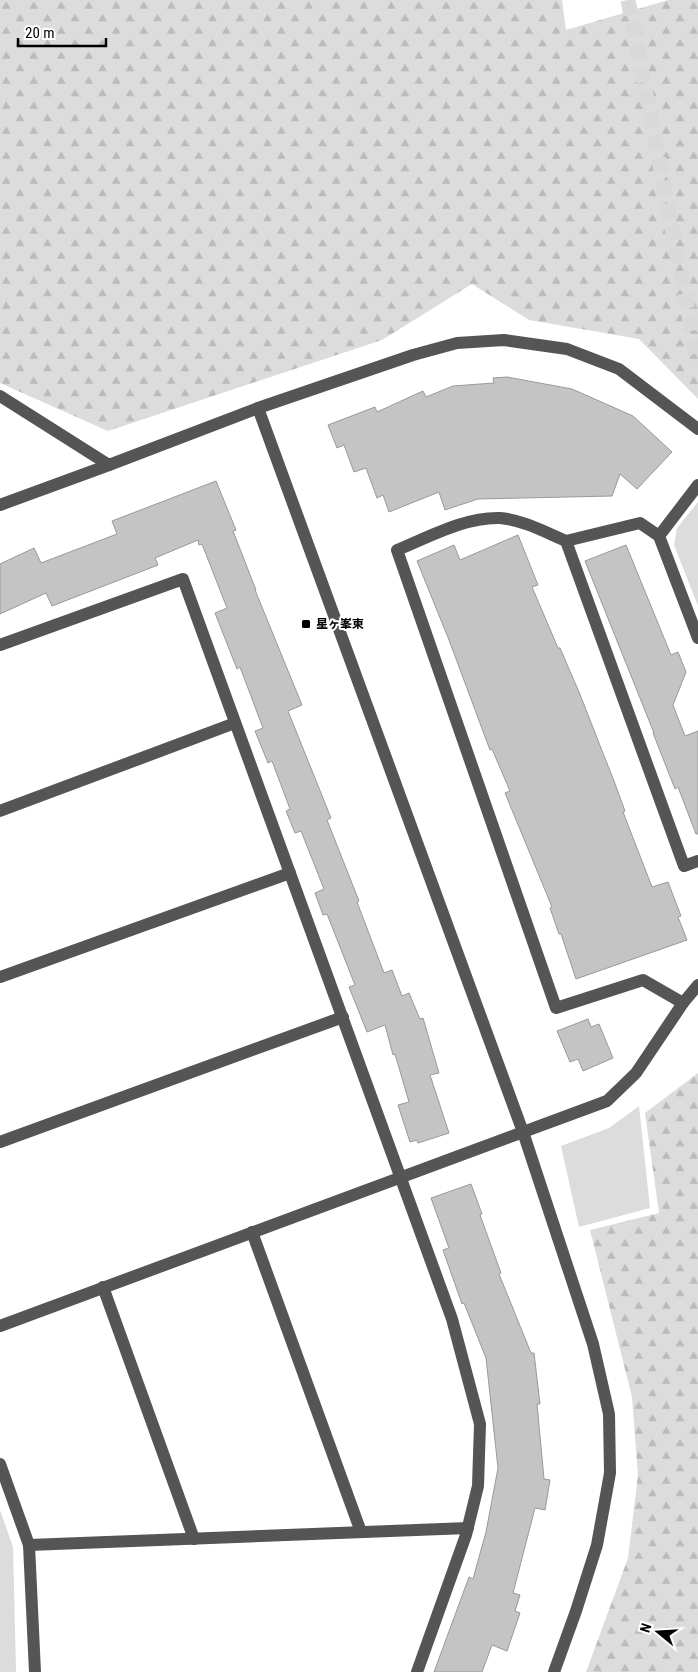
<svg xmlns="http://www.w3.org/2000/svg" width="698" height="1672" viewBox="0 0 698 1672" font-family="'Roboto Condensed','Noto Sans JP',sans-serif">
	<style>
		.green { fill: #dcdcdc }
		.forest { fill: url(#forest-firs) }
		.building { fill: #c4c4c4; stroke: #999 }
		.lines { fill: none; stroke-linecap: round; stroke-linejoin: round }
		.highway-tunnel { stroke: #d9d9d9; stroke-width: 15; stroke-dasharray: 15 8; stroke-linecap: butt }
		.minor { stroke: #555; stroke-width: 12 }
		.poi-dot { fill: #000; stroke: #fff; stroke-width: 2 }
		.labels { text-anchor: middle; stroke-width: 4; stroke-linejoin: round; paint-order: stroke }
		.poi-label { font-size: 12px; font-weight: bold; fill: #000; stroke: #fff; text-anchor: start }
	</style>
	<defs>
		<pattern id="forest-firs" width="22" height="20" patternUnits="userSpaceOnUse" patternTransform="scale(1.25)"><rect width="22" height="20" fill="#dcdcdc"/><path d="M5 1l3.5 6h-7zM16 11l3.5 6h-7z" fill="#bbb"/></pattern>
	</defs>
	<rect width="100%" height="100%" fill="#fff"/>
	<g class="green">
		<path d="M698,502v104l-24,-61 3,-17z"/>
		<path d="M639,1106l11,102 -71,19 -18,-81 48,-18z"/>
		<path d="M0,1510l13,37 3,125h-16z"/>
	</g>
	<g class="forest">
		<path d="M0,0h562l4,30 102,-30h30v399l-59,-60 -110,-19 -57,-36 -90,56 -274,91 -108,-48z"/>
		<path d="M698,1073v599h-112l42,-114 10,-83 -6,-78 -42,-167 69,-17 -14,-100z"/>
	</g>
	<g class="building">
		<path d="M507,377l65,12 61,27 39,36 -35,37 -17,-15 -8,22 -134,3 -33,11 -6,-18 -50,20 -6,-17 -6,3 -11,-30 -12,4 -10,-27 -7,3 -9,-23 47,-18 2,5 46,-21 3,6 27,-11 41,-3 -1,-5z"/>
		<path d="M216,481l20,49 -3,1 23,59h-1l47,115 -14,6 43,107 -4,2 32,81 -2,1 27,71 8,-3 10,26 7,-3 11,26 3,-1 16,55 -9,2 19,58 -31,10 -1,-3 -7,2 -12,-37 11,-3 -14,-48 -2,1 -8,-30 -18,7 -18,-45 6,-2 -28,-71 -4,1 -8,-22 9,-4 -23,-58 -6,2 -9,-22 4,-2 -18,-48 -4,2 -13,-32 8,-3 -23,-61 -3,2 -22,-56 12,-5 -25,-64 -3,1 -1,-5 -43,18 3,7 -106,41 -6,-13 -46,21v-50l34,-16 7,15 76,-29 -5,-13z"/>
		<path d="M518,535l20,50 -6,2 26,61h2l19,44 35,89 11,30 -2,1 29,75 16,-5 13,34 -3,1 9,23 -111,39 -15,-45h-2l-9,-26 2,-1 -47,-114 5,-2 -18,-42 -2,1 -41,-110 -32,-79 37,-16 6,15z"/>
		<path d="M626,545l45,110 7,-3 8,20 -13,33 12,31 13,-5v103h-2l-18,-47 -3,2 -22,-56h1l-69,-172z"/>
		<path d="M588,1019l3,8 8,-3 14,34 -30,13 -5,-12 -8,3 -13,-31z"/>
		<path d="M471,1184l11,30 -2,1 21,58 -2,1 32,79h3l6,51h-3l7,75 6,1 -5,30 -10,-2 -22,85 7,2 -5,16 5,2 -13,38 -15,-6 -10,27h-48l35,-95 4,2 13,-47 12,-64 -12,-110 -22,-55 -2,1 -19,-54 6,-2 -18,-50z"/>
	</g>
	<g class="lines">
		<path class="highway-tunnel" d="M628,0l70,363"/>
		<g class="minor">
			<path d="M0,396l109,69"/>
			<path d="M258,408l155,-53 44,-12 47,-3 63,9 52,20 79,60"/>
			<path d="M698,485l-39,51 39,102"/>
			<path d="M0,505l109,-40 149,-57 265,724 70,212 16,70 1,59 -13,72 -21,66 -22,61"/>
			<path d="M566,541l74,-18 19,13"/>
			<path d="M0,645l183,-66 269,740 28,105 -2,62 -12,49 -49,137"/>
			<path d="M0,811l235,-88"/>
			<path d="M0,977l290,-104"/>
			<path d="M683,1003l-40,-23 -87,28 -159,-458c32,-13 67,-33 103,-32 23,2 45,14 66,23l118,325 14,-5"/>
			<path d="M0,1142l343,-125"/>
			<path d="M252,1232l109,300"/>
			<path d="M103,1287l91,252"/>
			<path d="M0,1326l607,-225 29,-28 47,-70 15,-18"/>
			<path d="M0,1464l29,81 6,127"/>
			<path d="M29,1545l439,-17"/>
		</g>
	</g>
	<rect class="poi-dot" x="301" y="619" width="10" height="10" rx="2.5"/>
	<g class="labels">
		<g class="poi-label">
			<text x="316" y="628">星ヶ峯東</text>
		</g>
	</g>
	<g transform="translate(658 1632) rotate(288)" stroke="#ffffff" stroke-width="4" paint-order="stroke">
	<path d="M0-4L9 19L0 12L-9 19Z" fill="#000000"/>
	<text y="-8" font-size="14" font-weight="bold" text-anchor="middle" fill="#000000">N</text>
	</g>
	<path d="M18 38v8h88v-8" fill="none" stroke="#000000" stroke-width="2.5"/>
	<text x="25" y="38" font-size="15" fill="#000000" stroke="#ffffff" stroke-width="4" paint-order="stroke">20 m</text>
</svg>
